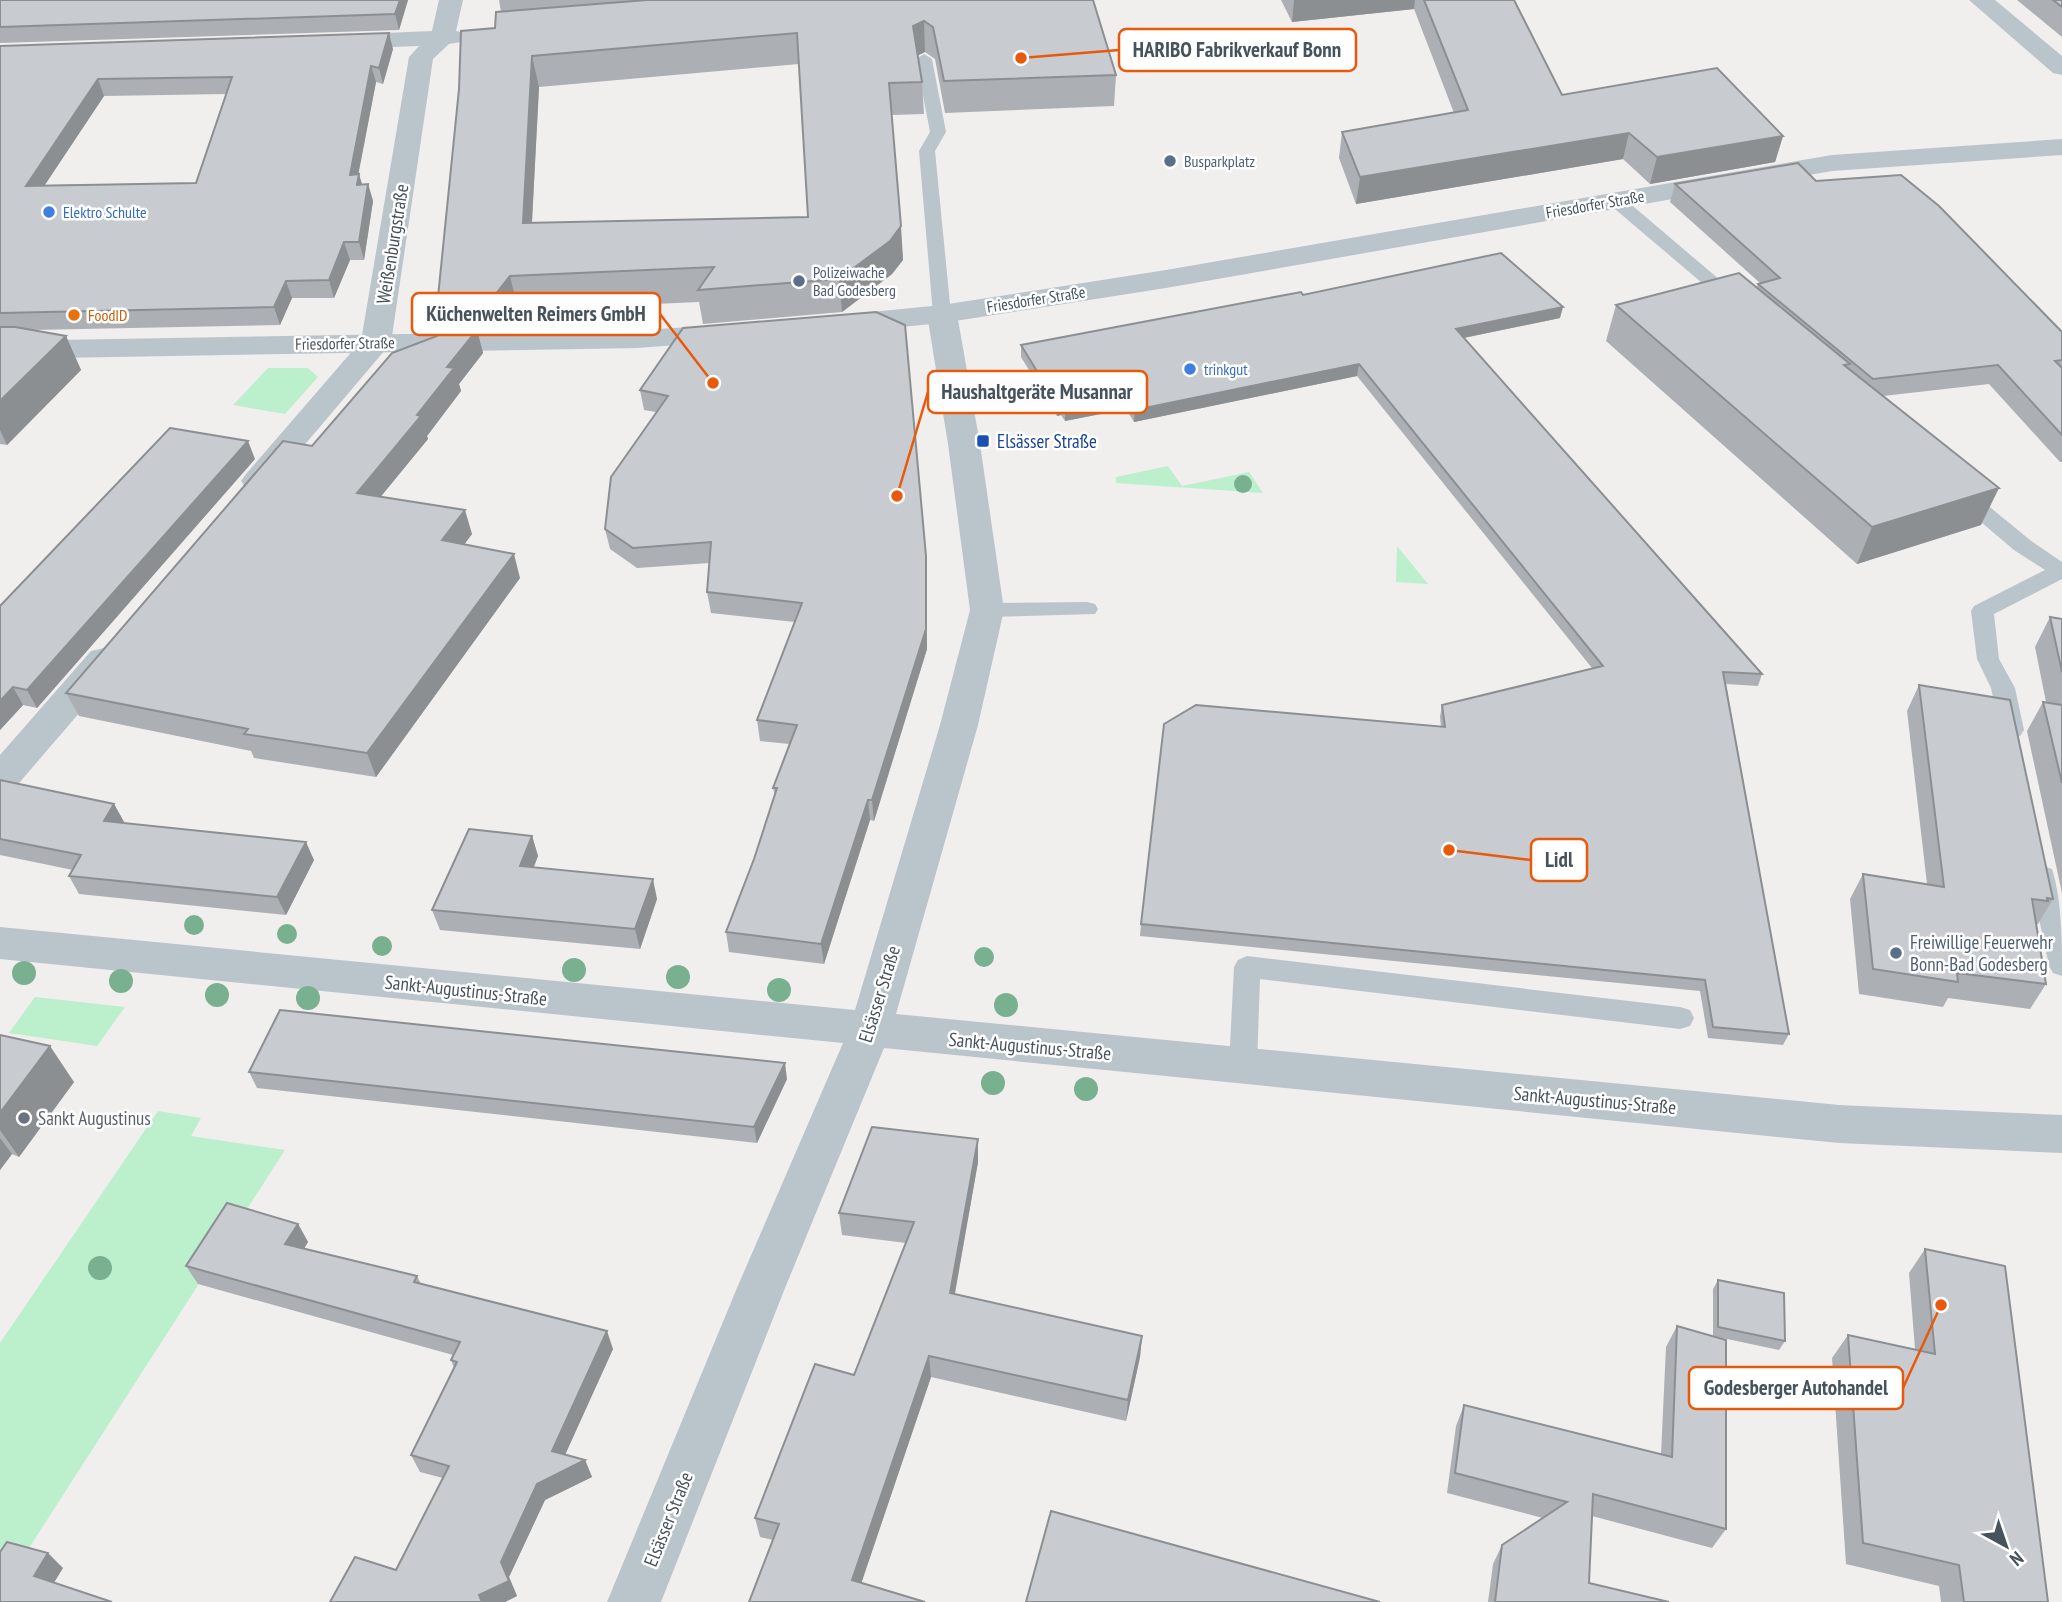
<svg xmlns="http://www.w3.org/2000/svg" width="2062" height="1602" viewBox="0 0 2062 1602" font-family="'PT Sans Narrow',sans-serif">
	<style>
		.green { fill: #bcefcc }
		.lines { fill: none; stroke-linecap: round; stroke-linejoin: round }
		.service { fill: #bac4cb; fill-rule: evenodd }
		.minor { fill: #bac4cb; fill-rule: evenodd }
		.tertiary { fill: #bac4cb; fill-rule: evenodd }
		.tree { fill: #79b08f }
		.wall { fill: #acafb4; fill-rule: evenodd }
		.shaded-wall { fill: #8c8f92 }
		.building { fill: #c8ccd1; stroke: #8c8f92; stroke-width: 2; fill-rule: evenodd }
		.service-dot { fill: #5c6f8a; stroke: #fff; stroke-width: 2.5 }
		.shop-dot { fill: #3f7fe0; stroke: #fff; stroke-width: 2.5 }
		.food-dot { fill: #e8710a; stroke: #fff; stroke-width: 2.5 }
		.transit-dot { fill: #1a4fb4; stroke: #fff; stroke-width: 2.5 }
		.worship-dot { fill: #6b7280; stroke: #fff; stroke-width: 2.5 }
		.labels { text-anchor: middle; stroke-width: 5; stroke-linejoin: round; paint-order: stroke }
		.far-service-label { font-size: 16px; fill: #4e5e75; stroke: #fff; text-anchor: start }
		.far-street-label { font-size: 16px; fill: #46535c; stroke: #fff }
		.far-shop-label { font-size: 16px; fill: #366cbe; stroke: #fff; text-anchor: start }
		.far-food-label { font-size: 16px; fill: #c56008; stroke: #fff; text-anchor: start }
		.street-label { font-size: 19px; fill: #46535c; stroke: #fff }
		.transit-label { font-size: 19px; fill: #164399; stroke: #fff; text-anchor: start }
		.service-label { font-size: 19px; fill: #4e5e75; stroke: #fff; text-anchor: start }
		.worship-label { font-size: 19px; fill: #5b616d; stroke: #fff; text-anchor: start }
		.leader { fill: none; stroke: #e8590c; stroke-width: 2.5 }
		.callout-dot { fill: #e8590c; stroke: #fff; stroke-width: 2.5 }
		.callout { fill: #fff; stroke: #e8590c; stroke-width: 2.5 }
		.callout-label { font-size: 21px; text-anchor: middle; font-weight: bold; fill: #46535c }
	</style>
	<rect width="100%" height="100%" fill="#f1eeee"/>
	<g class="green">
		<path d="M268,368h40l10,9 -33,37 -52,-9z"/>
		<path d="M1168,466l14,20 67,-14 14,21 -147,-10v-6z"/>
		<path d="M1397,546l31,38 -32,-2z"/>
		<path d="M35,997l90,10 -28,39 -88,-13z"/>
		<path d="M158,1111l43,7 -10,18 94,14 -285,443v-250z"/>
	</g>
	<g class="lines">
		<g class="service">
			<path d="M924,54l8,5 14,73 -11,19 16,163 -9,6 -9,-6 -14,-163 11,-19 -14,-73z"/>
			<path d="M1615,195l6,1 119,101 3,4 -3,4h-12l-119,-101 -3,-4 3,-4z"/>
			<path d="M1962,489l7,1 61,50 32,22v17l-68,35 5,45 16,29 9,42 -4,6 -8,2 -8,-2 -4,-6 -9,-42 -14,-29 -6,-48 3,-5 71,-36 -31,-20 -59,-50 -3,-5 3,-5z"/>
			<path d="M1087,602l8,2 3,5 -3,5 -108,3 -8,-2 -3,-5 3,-5 8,-2z"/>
			<path d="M2043,866l9,3c10,31 10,74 10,107l-9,-3 -4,-7 -19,-90 4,-7z"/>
			<path d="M1247,956l433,51 10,3 4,8 -4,8 -10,3 -420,-50 -3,86 -4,8 -10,3 -10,-3 -4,-8 5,-98 4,-7z"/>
		</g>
		<g class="minor">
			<path d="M439,0h24l-7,31 5,1 4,5 -4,5 -12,2 -16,15 -42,284 -123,145 -11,3 -11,-3 -5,-7 5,-7 115,-133 48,-284 10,-11 -81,3 -8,-2 -4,-5 4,-5 8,-2 94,-4z"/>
			<path d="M1969,0h26l67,56v19l-9,-2z"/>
			<path d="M942,305l10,3 5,6 23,130 24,166 -26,115 -82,289 943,91 223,10v38l-223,-10 -955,-95 -99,240 -124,314h-54l130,-314 106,-245 -843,-84v-32l855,83 85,-285 30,-115 -22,-166 -21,-130 5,-6z"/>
			<path d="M104,648l13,3 5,9 -5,9 -104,121 -13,4v-39l91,-104z"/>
		</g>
		<g class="tertiary">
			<path d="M2062,139v16l-230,16 -666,117 -224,35 -101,10 -10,-3 -5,-6 5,-6 10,-3 101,-10 224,-35 666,-115z"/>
			<path d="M729,325l10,3 5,6 -5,6 -101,8 -638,11v-18l638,-11z"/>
		</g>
	</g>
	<g class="tree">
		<circle cx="1243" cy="484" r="9"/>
		<circle cx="194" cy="925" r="10"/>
		<circle cx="287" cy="934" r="10"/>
		<circle cx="382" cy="946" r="10"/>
		<circle cx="984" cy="957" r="10"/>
		<circle cx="574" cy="970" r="12"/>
		<circle cx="24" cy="973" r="12"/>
		<circle cx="678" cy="977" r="12"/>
		<circle cx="121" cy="981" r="12"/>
		<circle cx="779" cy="990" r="12"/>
		<circle cx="217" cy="995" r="12"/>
		<circle cx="308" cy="998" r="12"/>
		<circle cx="1006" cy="1005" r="12"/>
		<circle cx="993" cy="1083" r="12"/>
		<circle cx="1086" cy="1089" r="12"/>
		<circle cx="100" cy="1268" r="12"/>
	</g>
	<g class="wall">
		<path d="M0,0h408l-9,30 -399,13z"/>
		<path d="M499,0h594l23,75 -2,31 -169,7 -10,-54 -10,-7 -7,3 4,27 2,32 -32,1 11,145 -11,14 -50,38 -139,12 -4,-22 -181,8 -16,20 -56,1 -8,-34 57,-269 6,-16zM799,64l9,153 -276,6 7,-136z"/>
		<path d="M1281,0h233l48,95 221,41 -8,26 -125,22 -27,-25 -267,45 -17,-46 3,-26 112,-19 -40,-104 -122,13z"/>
		<path d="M2017,0h45v37z"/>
		<path d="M0,46l393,3 -10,35 -7,-2 -18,92 4,10h6l5,17 -9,59h-14l-16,38h-42l-12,27 -248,5 34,6 15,34 -74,75 -7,-1zM226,94l-30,89 -152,2 60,-89z"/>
		<path d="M1816,181l246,151v130h-2l-71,-78 -106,12 98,129 -124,39 -251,-223 10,-36 141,-18 1,-3 2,-1 -90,-81 5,-18z"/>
		<path d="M1303,295l257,23 -96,20 298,336 -4,12 -32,-2 63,350 -6,11 -75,-7 -8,-47 -560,-55 1,-12 300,-197 -1,-10 2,-12 150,-37 -235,-292 -223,46 -8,-13 -61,12 -4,-6 -4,1 -36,-59v-12z"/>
		<path d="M683,328l243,228 1,93 -53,172 -4,-1 -46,144 -95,-12 -3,-20 28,-73 21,-63 -2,-8 16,-44 -29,-3 -3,-21 38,-98 -84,-9 -4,-21 3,-29 -73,5 -27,-19 -5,-20 51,-117 -12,-2 -4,-20z"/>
		<path d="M477,330l6,23 -24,31 2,7 -34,45 1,3 -47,57 91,38 -8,11 56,33 -144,199 -122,-19 -3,-7 -172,-35 -13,-23 246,-247 125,-110z"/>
		<path d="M255,459l-218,249 -14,-3 -23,25v-124z"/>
		<path d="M2050,617l12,2v274l-35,-162 16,-29h3l-11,-55z"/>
		<path d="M1919,685l134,214 -15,25h-2l10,60 -16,25 -82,-11 -5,9 -84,-13 -9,-95 13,-25 64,10 -20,-173z"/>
		<path d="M0,780l114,24 10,18 -1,1 191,37 -28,55 -207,-21 -10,-18 4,-6 -73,-15z"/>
		<path d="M532,836l6,20 -4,11 123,32 -17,50 -200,-19 -8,-20z"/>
		<path d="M0,1035l74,47 -55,75 -7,-3 -12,16z"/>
		<path d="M249,1072l538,7 -30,64 -500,-55z"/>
		<path d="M978,1162l-23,132 187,42 -2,21 -14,64 -195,-44 -70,206 -112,19 24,-62 -13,-3 -5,-19 99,-143 52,-132 -64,-8 -3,-22z"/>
		<path d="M298,1224l10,18 -4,6 113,28 4,8 192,65 -48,106 20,5 7,17 -47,23 -36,77 8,19 -12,6h-175l66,-32 47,-92 -23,-6 -9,-17 43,-87 -3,-8 2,-5 -255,-71 -12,-18z"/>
		<path d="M1925,1249l123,353h-107l-2,-16 -93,-22 -14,-206 16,-23 67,14 -6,-76z"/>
		<path d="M1718,1280l67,61 -6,9 -66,-14v-47z"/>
		<path d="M1677,1326l49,203 -14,19 -120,-32 -3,67 80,19h-181l5,-38 9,-19 41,-27 -96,-25 9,-67 8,-21 197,49 5,-107z"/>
	</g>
	<g class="shaded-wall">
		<path d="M400,0h8l-9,30 -4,-16z"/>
		<path d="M1294,0h121l-1,9 -122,13z"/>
		<path d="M924,21l1,31 -10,5 -2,-31z"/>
		<path d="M389,33l4,16 -10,35 -4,-16z"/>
		<path d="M532,56l7,31 -9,170 -7,-34z"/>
		<path d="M371,66l5,16 -21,110 -5,-17z"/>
		<path d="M98,79l6,17 -71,107 -7,-17z"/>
		<path d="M1629,133l-6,26 -267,45 4,-27z"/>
		<path d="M1783,136l-8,26 -125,22 7,-27z"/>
		<path d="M359,174l5,17 -7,-6z"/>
		<path d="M368,184l5,17 -9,59 -5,-18z"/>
		<path d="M901,226l2,34 -11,14 -50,38 -3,-33z"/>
		<path d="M344,242l6,18 -16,38 -5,-18z"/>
		<path d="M510,276l8,34 -16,20 -8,-34z"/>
		<path d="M286,281l6,17 -12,27 -6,-18z"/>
		<path d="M1563,307l-3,11 -107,22 3,-11z"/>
		<path d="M477,330l6,23 -24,31 2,7 -34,45 1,3 -63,77 -8,-23 60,-78 30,-48z"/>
		<path d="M66,336l15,34 -74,75 -7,-15v-29z"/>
		<path d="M1359,364l-2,12 -223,46 1,-12z"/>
		<path d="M1127,397l-1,12 -61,12v-12z"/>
		<path d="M1062,403l-1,12 -4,1v-12z"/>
		<path d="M248,441l7,18 -218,249 -10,-18z"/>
		<path d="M1999,488l-18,37 -124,39 15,-37z"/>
		<path d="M465,510l7,24 -23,30 -7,-24z"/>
		<path d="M514,554l6,24 -144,199 -9,-24z"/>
		<path d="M926,556l1,93 -53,172 -2,-21z"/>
		<path d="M13,687l10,18 -23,25v-29z"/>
		<path d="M868,800l2,20 -46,144 -3,-20z"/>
		<path d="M114,804l10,18 -10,17 -10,-18z"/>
		<path d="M532,836l6,20 -12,30 -6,-20z"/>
		<path d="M306,842l8,18 -28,55 -9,-18z"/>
		<path d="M653,879l4,20 -17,50 -5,-20z"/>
		<path d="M50,1046l24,36 -55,75 -19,-27v-17z"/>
		<path d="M785,1063l2,16 -30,64 -3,-16z"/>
		<path d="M0,1138l12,16 -12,16z"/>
		<path d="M978,1139v23l-27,152 -1,-21z"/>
		<path d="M298,1224l10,18 -12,20 -11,-18z"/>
		<path d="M607,1331l6,18 -54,119 -7,-17z"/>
		<path d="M1142,1336l-2,21 -14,64 2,-21z"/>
		<path d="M929,1356l2,21 -75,222 -4,-19z"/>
		<path d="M585,1460l7,17 -47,23 -36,77 8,19 -12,6h-23l-3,-7 22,-33 36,-78z"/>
		<path d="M48,1553l15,15 -14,23 -15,-15z"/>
	</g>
	<g class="building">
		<path d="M0,0h400l-5,14 -395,13z"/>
		<path d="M647,0h446l23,75 -172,6 -11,-54 -9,-6 -11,5 9,56 -33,1 12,143 -11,15 -51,38 -141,11 16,-23 -204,9 -16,20 -56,1 21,-208 2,-58 34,-3 1,-16zM797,33l11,184 -285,6 9,-167z"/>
		<path d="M1424,0h90l48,95 155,-27 66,68 -126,21 -28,-24 -269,44 -18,-45 126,-22z"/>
		<path d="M2053,0h9v7z"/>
		<path d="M389,33l-10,35 -8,-2 -21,109 9,-1 -2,11 11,-1 -9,58h-15l-15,38 -43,1 -12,26 -274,6v-267zM232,77l-36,106 -170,3 72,-107z"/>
		<path d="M1798,163l18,18 85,-6 38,31 123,126v28l-7,1 7,7v67l-64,-70 -125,14 -115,-95 22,-6 -105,-94z"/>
		<path d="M1501,253l62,54 -107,22 306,345 -39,-2 66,362 -76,-7 -8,-47 -564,-56 23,-200 32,-19 249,22 -3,-22 161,-39 -244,-302 -224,46 -8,-13 -62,12 -3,-6 -5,1 -36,-59 280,-53 2,3z"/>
		<path d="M1739,273l111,91 -6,1 155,123 -127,39 -256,-222z"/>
		<path d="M876,312l29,13 21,231v73l-54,171h-4l-47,144 -95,-12 28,-73 23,-71h-4l24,-63 -40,-5 45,-117 -95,-11 4,-50 -78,6 -28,-19 6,-52 57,-81 -28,-6 43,-62z"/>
		<path d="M0,327h15l51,9 -66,65z"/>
		<path d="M477,330l-30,37 7,1 -37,47 4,1 -64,77 108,17 -23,30 72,14 -147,199 -123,-19 4,-5 -182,-36 217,-252 29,5 80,-93 45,-17 1,-5z"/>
		<path d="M170,428l78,13 -221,249 -14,-3 -13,14v-95z"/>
		<path d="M2050,617l12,2v53z"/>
		<path d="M1919,685l91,15 43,199 -6,-1 1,3 -16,-2 14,85 -89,-11 1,9 -85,-13 -10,-95 81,13z"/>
		<path d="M2043,702l19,3v78z"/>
		<path d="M0,780l114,24 -10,17 202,21 -29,55 -208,-21 12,-21 -81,-16z"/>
		<path d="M469,829l63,7 -12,30 133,13 -18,50 -203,-19z"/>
		<path d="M280,1010l505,53 -31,64 -505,-55z"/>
		<path d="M0,1035l50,11 -50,67z"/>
		<path d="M872,1127l106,12 -28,154 192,43 -14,64 -199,-44 -77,224 73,22h-176l30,-78 -24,-6 60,-154 39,11 60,-153 -75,-9z"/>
		<path d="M227,1203l71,21 -13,20 132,32 -3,6 193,49 -55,120 33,9 -48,24 -36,78 8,19 -30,14 3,7h-152l25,-45 41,13 53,-104 -38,-11 46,-93 -6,-2 9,-18 -274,-76z"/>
		<path d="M1925,1249l80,17 43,336h-84l-5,-37 -96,-22 -15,-208 87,19z"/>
		<path d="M1718,1280l66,13 1,48 -67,-14z"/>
		<path d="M1677,1326l49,14v189l-133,-35 -4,89 80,19h-174l7,-57 65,-43 -112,-29 9,-68 208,52z"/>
		<path d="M1051,1511l329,91h-354z"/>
		<path d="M7,1542l41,11 -14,23 78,26h-112v-50z"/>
	</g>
	<g class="service-dot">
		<circle cx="1170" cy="161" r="7"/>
		<circle cx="799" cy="281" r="7"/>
		<circle cx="1896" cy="953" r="7"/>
	</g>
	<g class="shop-dot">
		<circle cx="49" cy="212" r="7"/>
		<circle cx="1190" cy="369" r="7"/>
	</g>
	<circle class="food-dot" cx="74" cy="315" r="7"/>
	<rect class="transit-dot" x="976" y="434" width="14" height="14" rx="3.5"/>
	<circle class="worship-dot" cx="24" cy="1118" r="7"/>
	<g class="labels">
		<g class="far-service-label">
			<text x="1184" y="167">Busparkplatz</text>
			<text x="813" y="278">Polizeiwache<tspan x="813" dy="18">Bad Godesberg</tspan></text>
		</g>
		<g class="far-street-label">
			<text transform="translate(1595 204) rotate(-10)" y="6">Friesdorfer Straße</text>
			<text transform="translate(1036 299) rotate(-9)" y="6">Friesdorfer Straße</text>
			<text transform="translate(345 343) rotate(-1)" y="6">Friesdorfer Straße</text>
		</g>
		<g class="far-shop-label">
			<text x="63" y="218">Elektro Schulte</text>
			<text x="1204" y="375">trinkgut</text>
		</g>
		<g class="far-food-label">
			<text x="88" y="321">FoodID</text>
		</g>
		<g class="street-label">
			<text transform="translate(392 244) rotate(-81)" y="7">Weißenburgstraße</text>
			<text transform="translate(466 990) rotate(6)" y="7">Sankt-Augustinus-Straße</text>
			<text transform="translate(879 994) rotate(-73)" y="7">Elsässer Straße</text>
			<text transform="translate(1030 1046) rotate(5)" y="7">Sankt-Augustinus-Straße</text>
			<text transform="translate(1595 1100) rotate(5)" y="7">Sankt-Augustinus-Straße</text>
			<text transform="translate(668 1519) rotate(-68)" y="7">Elsässer Straße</text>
		</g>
		<g class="transit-label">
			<text x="997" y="448">Elsässer Straße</text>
		</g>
		<g class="service-label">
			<text x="1910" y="949">Freiwillige Feuerwehr<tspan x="1910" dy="22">Bonn-Bad Godesberg</tspan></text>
		</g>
		<g class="worship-label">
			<text x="38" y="1125">Sankt Augustinus</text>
		</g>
	</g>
	<path class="leader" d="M1021 58L1119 50M713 383L660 314M897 496L928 392M1449 850L1531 860M1941 1305L1903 1388"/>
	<g class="callout-dot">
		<circle cx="1021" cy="58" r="7"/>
		<circle cx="713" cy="383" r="7"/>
		<circle cx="897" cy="496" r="7"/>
		<circle cx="1449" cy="850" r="7"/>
		<circle cx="1941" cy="1305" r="7"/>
	</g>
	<g class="callout">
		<rect x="1119" y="29" width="237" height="42" rx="7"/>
		<rect x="412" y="293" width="248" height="42" rx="7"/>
		<rect x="928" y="371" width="219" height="42" rx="7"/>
		<rect x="1531" y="839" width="56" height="42" rx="7"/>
		<rect x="1689" y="1367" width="214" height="42" rx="7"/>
	</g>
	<g class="callout-label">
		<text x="1237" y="57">HARIBO Fabrikverkauf Bonn</text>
		<text x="536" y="321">Küchenwelten Reimers GmbH</text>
		<text x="1037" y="399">Haushaltgeräte Musannar</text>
		<text x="1559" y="867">Lidl</text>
		<text x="1796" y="1395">Godesberger Autohandel</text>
	</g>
	<g transform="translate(2006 1546) rotate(140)" stroke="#ffffff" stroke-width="5" paint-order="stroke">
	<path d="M0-5L12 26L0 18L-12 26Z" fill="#46535c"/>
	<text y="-10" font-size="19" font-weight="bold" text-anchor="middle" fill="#46535c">N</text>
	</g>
</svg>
